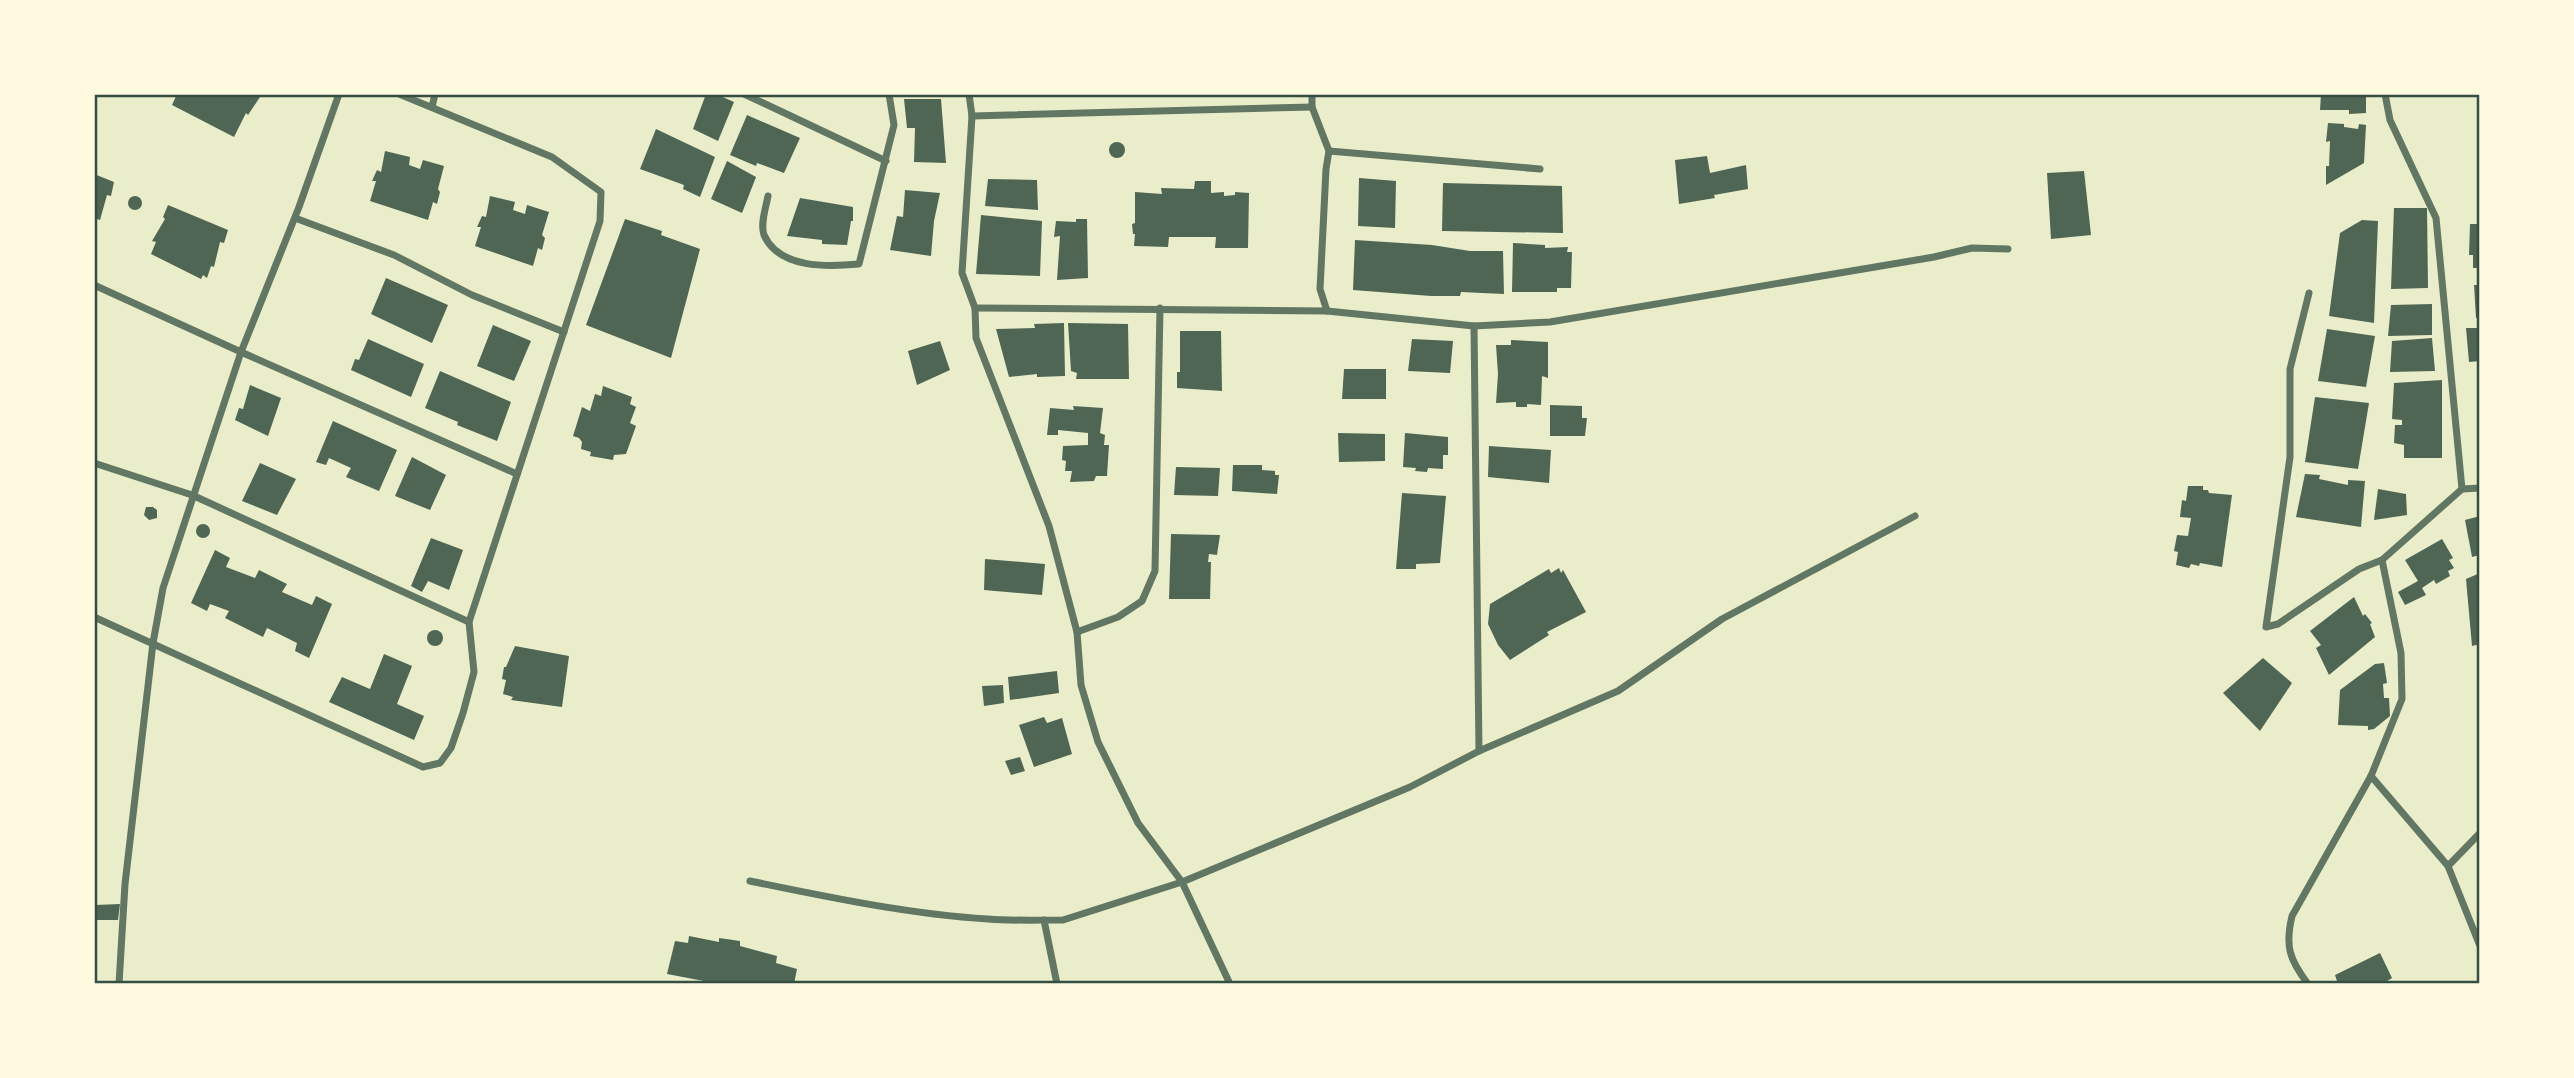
<svg xmlns="http://www.w3.org/2000/svg" width="2574" height="1078" viewBox="0 0 2574 1078" font-family="'Noto Sans',sans-serif">
	<style>
		.building { fill: #4f6655 }
		.lines { fill: none; stroke-linecap: round; stroke-linejoin: round }
		.minor { stroke: #617663; stroke-width: 7 }
		.neatline { fill: none; stroke: #344e41; stroke-width: 2.5 }
	</style>
	<rect width="100%" height="100%" fill="#e9edc9"/>
	<g class="building">
		<path d="M177,94h81l2,3 -12,18 -2,-2 -12,24 -62,-32z"/>
		<path d="M706,94h10l18,8 -16,39 -25,-12z"/>
		<path d="M2321,94h45v19l-17,1v-4h-29z"/>
		<path d="M904,99h37l5,64 -32,-1 1,-34h-8z"/>
		<path d="M747,115l53,23 -16,35 -27,-10 -1,3 -26,-11z"/>
		<path d="M2328,123l16,1v3l14,2 1,-5 7,1 -2,38 -38,22v-19h3l1,-25 -4,1z"/>
		<path d="M656,129l59,28 -15,40 -17,-8 1,-4 -44,-16z"/>
		<circle cx="1117" cy="150" r="8"/>
		<path d="M385,151l25,6 -1,8 11,4 3,-9 21,6 -6,23 2,3 -3,12 -4,-2 -5,18 -58,-19 6,-20h-4l5,-11 4,2z"/>
		<path d="M1707,156l3,17 36,-8 2,24 -34,6 1,3 -36,6 -4,-44z"/>
		<path d="M727,161l29,16 -14,36 -31,-14z"/>
		<path d="M2084,171l7,64 -40,4 -4,-66z"/>
		<path d="M94,174l20,8 -3,14 -4,-1 -7,25 -3,-1 -2,5z"/>
		<path d="M1359,178l37,3 -1,47 -37,-2z"/>
		<path d="M988,179l49,1 1,30 -53,-4z"/>
		<path d="M1195,181h16v12l13,-1v4l11,-1v-3l14,1 -1,55h-33l1,-11h-47l-1,10 -34,-1 1,-12h-2l-1,-10 3,-1v-31l27,2 -1,-6 33,1z"/>
		<path d="M1443,183l119,3 1,47 -121,-2z"/>
		<path d="M905,190l35,3 -6,28 -3,35 -41,-6 7,-34 6,1z"/>
		<path d="M490,196l25,6 -2,8 12,4 2,-9 22,7 -7,23 3,3 -3,12 -4,-2 -5,18 -58,-20 6,-19h-4l5,-11 4,1z"/>
		<circle cx="135" cy="203" r="7"/>
		<path d="M800,198l53,9v14h-2l-4,24 -25,-1v-4l-35,-4z"/>
		<path d="M168,205l60,25 -4,13 -4,-1 -6,25 -3,-1 -4,12 -4,-3 -2,4 -50,-25 5,-12 -4,-1 13,-22 -2,-2z"/>
		<path d="M2394,208h33l1,80 -37,1z"/>
		<path d="M981,215l61,6 -2,55 -64,-2z"/>
		<path d="M625,219l37,12 -1,4 39,14 -29,109 -85,-33z"/>
		<path d="M1076,219h11l1,59 -31,2 3,-44 -6,1 2,-16 20,1z"/>
		<path d="M2362,220l16,1 -4,102 -45,-7 11,-83z"/>
		<path d="M2470,224h10v44h-7v-13h-4z"/>
		<path d="M1355,240l77,5 38,6h33l1,43 -43,-2 -1,4h-29l-78,-6z"/>
		<path d="M1513,243l32,2v3l23,-1 -1,5h5l-1,36h-14v4h-45z"/>
		<path d="M386,278l62,27 -16,38 -61,-29z"/>
		<path d="M2474,285h6v33h-4z"/>
		<path d="M2432,304v31l-44,1 3,-31z"/>
		<path d="M1064,323l1,53 -28,1v-3l-28,3 -13,-48 39,-1 -1,-4z"/>
		<path d="M1068,323l60,1 1,55h-53l1,-6 -6,-2z"/>
		<path d="M493,325l38,16 -17,40 -37,-15z"/>
		<path d="M2466,328h14v33l-11,1z"/>
		<path d="M2327,329l48,7 -9,51 -48,-6z"/>
		<path d="M1180,331h41l1,60 -45,-3v-16h3z"/>
		<path d="M2432,338l3,33 -45,1 2,-31z"/>
		<path d="M368,339l56,25 -13,33 -60,-27 4,-11 4,1z"/>
		<path d="M1412,339l41,2 -3,32 -42,-2z"/>
		<path d="M1511,340l37,2v36l-6,-2 -1,29 -14,-1v3h-11v-5l-20,1 2,-29 -2,-29h15z"/>
		<path d="M940,341l10,29 -33,15 -9,-34z"/>
		<path d="M1344,369h42v30h-44z"/>
		<path d="M440,371l71,31 -14,39 -40,-16 1,-3 -33,-14z"/>
		<path d="M2442,380v78h-38v-13l-10,-2 1,-18h7v-5l-10,-1 2,-36z"/>
		<path d="M250,385l31,13 -13,38 -33,-16 4,-12 4,1z"/>
		<path d="M603,386l29,11 -2,7 6,3 -6,16 6,3 -10,28 -12,1 -1,5 -23,-4 1,-4 -10,-3 1,-7 -3,-4 -6,-2 9,-29 8,4 5,-17 6,2z"/>
		<path d="M2315,397l54,6 -11,66 -53,-7z"/>
		<path d="M1550,405l32,1v12h5l-2,18h-35z"/>
		<path d="M1073,406l30,2 -3,25 5,2 -1,10h5l-2,31h-11l-2,5 -24,1 2,-11h-7l1,-10 -4,-1 1,-14 25,-1v-12l-30,-3v5h-11l3,-27 24,2z"/>
		<path d="M333,421l64,29 -18,41 -33,-14 5,-9 -22,-10 -3,7 -10,-3z"/>
		<path d="M1338,433l47,1v27l-46,1z"/>
		<path d="M1405,433l43,4v18h-5v14l-15,-1 -1,4 -12,-1 1,-3 -13,-1z"/>
		<path d="M1489,446l62,4 -2,33 -61,-6z"/>
		<path d="M412,457l34,18 -16,35 -35,-14z"/>
		<path d="M260,463l36,16 -19,36 -35,-14z"/>
		<path d="M1233,465h29v5l13,1v4h4l-2,19 -45,-3z"/>
		<path d="M1176,467l44,1 -2,28 -44,-1z"/>
		<path d="M2305,474l15,1 -1,4 29,6v-5l17,1 -4,46 -65,-10z"/>
		<path d="M2188,486h15v4h5l1,3 23,2 -10,72 -22,-4 -1,3 -8,-2 -2,4 -13,-3 2,-13 -4,-1 3,-16 11,1 3,-18 -11,-1 2,-17 4,1z"/>
		<path d="M2378,489l28,5 1,21 -33,5z"/>
		<path d="M1402,493l44,3 -6,67 -24,1v5h-20z"/>
		<path d="M146,507h7l4,3v8l-8,2 -5,-5z"/>
		<path d="M2480,516v39l-8,2 -7,-37z"/>
		<circle cx="203" cy="531" r="7"/>
		<path d="M1171,534l49,1 -3,20 -8,-1 -1,8h3l-1,37h-41z"/>
		<path d="M431,538l32,12 -14,40 -21,-9 -6,11 -11,-6z"/>
		<path d="M2442,539l11,19 -4,2 5,8 -6,3 2,5 -14,8 -2,-4 -12,8 4,7 -21,10 -7,-13 20,-11 -13,-21z"/>
		<path d="M215,550l15,8 -4,9 29,11 4,-8 28,14 -5,8 30,13 4,-9 16,8 -23,54 -14,-7 2,-8 -30,-15 -4,9 -38,-19 4,-7 -19,-7 -3,7 -16,-8z"/>
		<path d="M985,559l60,5 -3,31 -58,-5z"/>
		<path d="M1559,568l2,5 2,-3 23,42 -39,20 2,3 -39,25 -12,-15 -10,-21 2,-20 59,-35 2,4z"/>
		<path d="M2480,573v71l-8,2 -6,-67z"/>
		<path d="M2354,597l9,19 2,-2 7,9 -2,1 5,13 -46,38 -13,-27 5,-3 -11,-14z"/>
		<circle cx="435" cy="638" r="8"/>
		<path d="M515,646l54,10 -7,51 -51,-7 2,-3 -10,-3 3,-14 -4,-1 2,-12h2z"/>
		<path d="M384,654l28,12 -15,38 27,12 -10,24 -85,-38 13,-25 28,12z"/>
		<path d="M2263,658l29,25 -32,48 -37,-38z"/>
		<path d="M2384,663l3,20 -4,1 1,14h5l1,18 -16,13 -6,1v-4l-30,-1 2,-35 35,-26z"/>
		<path d="M1057,671l2,22 -49,7 -2,-23z"/>
		<path d="M1003,685l1,18 -20,3 -2,-20z"/>
		<path d="M1044,717l3,6 15,-5 10,36 -38,13 -15,-42z"/>
		<path d="M1020,757l5,14 -14,4 -6,-14z"/>
		<path d="M120,904l-2,16h-23v-15z"/>
		<path d="M689,936l30,6v-4l21,3v5l37,10 -1,7 21,6 -3,15h-85v-2l-42,-8 8,-33 13,2z"/>
		<path d="M2380,953l12,25 -10,6h-44l-3,-9z"/>
	</g>
	<g class="lines">
		<g class="minor">
			<path d="M744,94l142,67"/>
			<path d="M969,94l3,22 -10,157 13,35 1,30 73,188 28,106 4,53 17,57 40,81 44,59 48,102"/>
			<path d="M1312,94v13l17,44 -3,18 -6,120 7,22"/>
			<path d="M2385,94l5,26 46,98 26,271"/>
			<path d="M432,107l3,-13"/>
			<path d="M972,116l340,-9"/>
			<path d="M1329,151l211,18"/>
			<path d="M768,196c-2,11 -8,28 -4,39 15,34 64,32 95,29l35,-139 -5,-31"/>
			<path d="M295,218l99,37 78,40 92,37"/>
			<path d="M94,285l147,67 276,122"/>
			<path d="M2309,293l-19,76v88l-24,170 12,-3 81,-55 23,-9 80,-71 18,-1"/>
			<path d="M975,308l352,3 147,15 76,-4 384,-65 38,-9 36,1"/>
			<path d="M1474,326l5,425"/>
			<path d="M94,463l98,32 277,127 131,-401 1,-29 -49,-35 -153,-63"/>
			<path d="M94,617l329,150 17,-4 11,-15 12,-35 11,-41 -5,-50"/>
			<path d="M1077,632l41,-15 24,-16 13,-30 5,-263"/>
			<path d="M2371,776l77,90 32,80"/>
			<path d="M2448,866l32,-33"/>
			<path d="M750,881c78,16 158,33 238,38 25,2 50,1 75,1l119,-38 228,-95 69,-36 139,-60 104,-72 193,-103"/>
			<path d="M1044,920l13,64"/>
			<path d="M119,984l6,-100 28,-241 10,-55 78,-236 58,-145 40,-113"/>
			<path d="M2308,984c-19,-25 -23,-38 -16,-68l79,-140 31,-77 -1,-46 -19,-93"/>
		</g>
	</g>
	<rect width="2574" height="1078" fill="none" stroke="#fefae0" stroke-width="192"/>
	<rect x="96" y="96" width="2382" height="886" class="neatline"/>
</svg>
